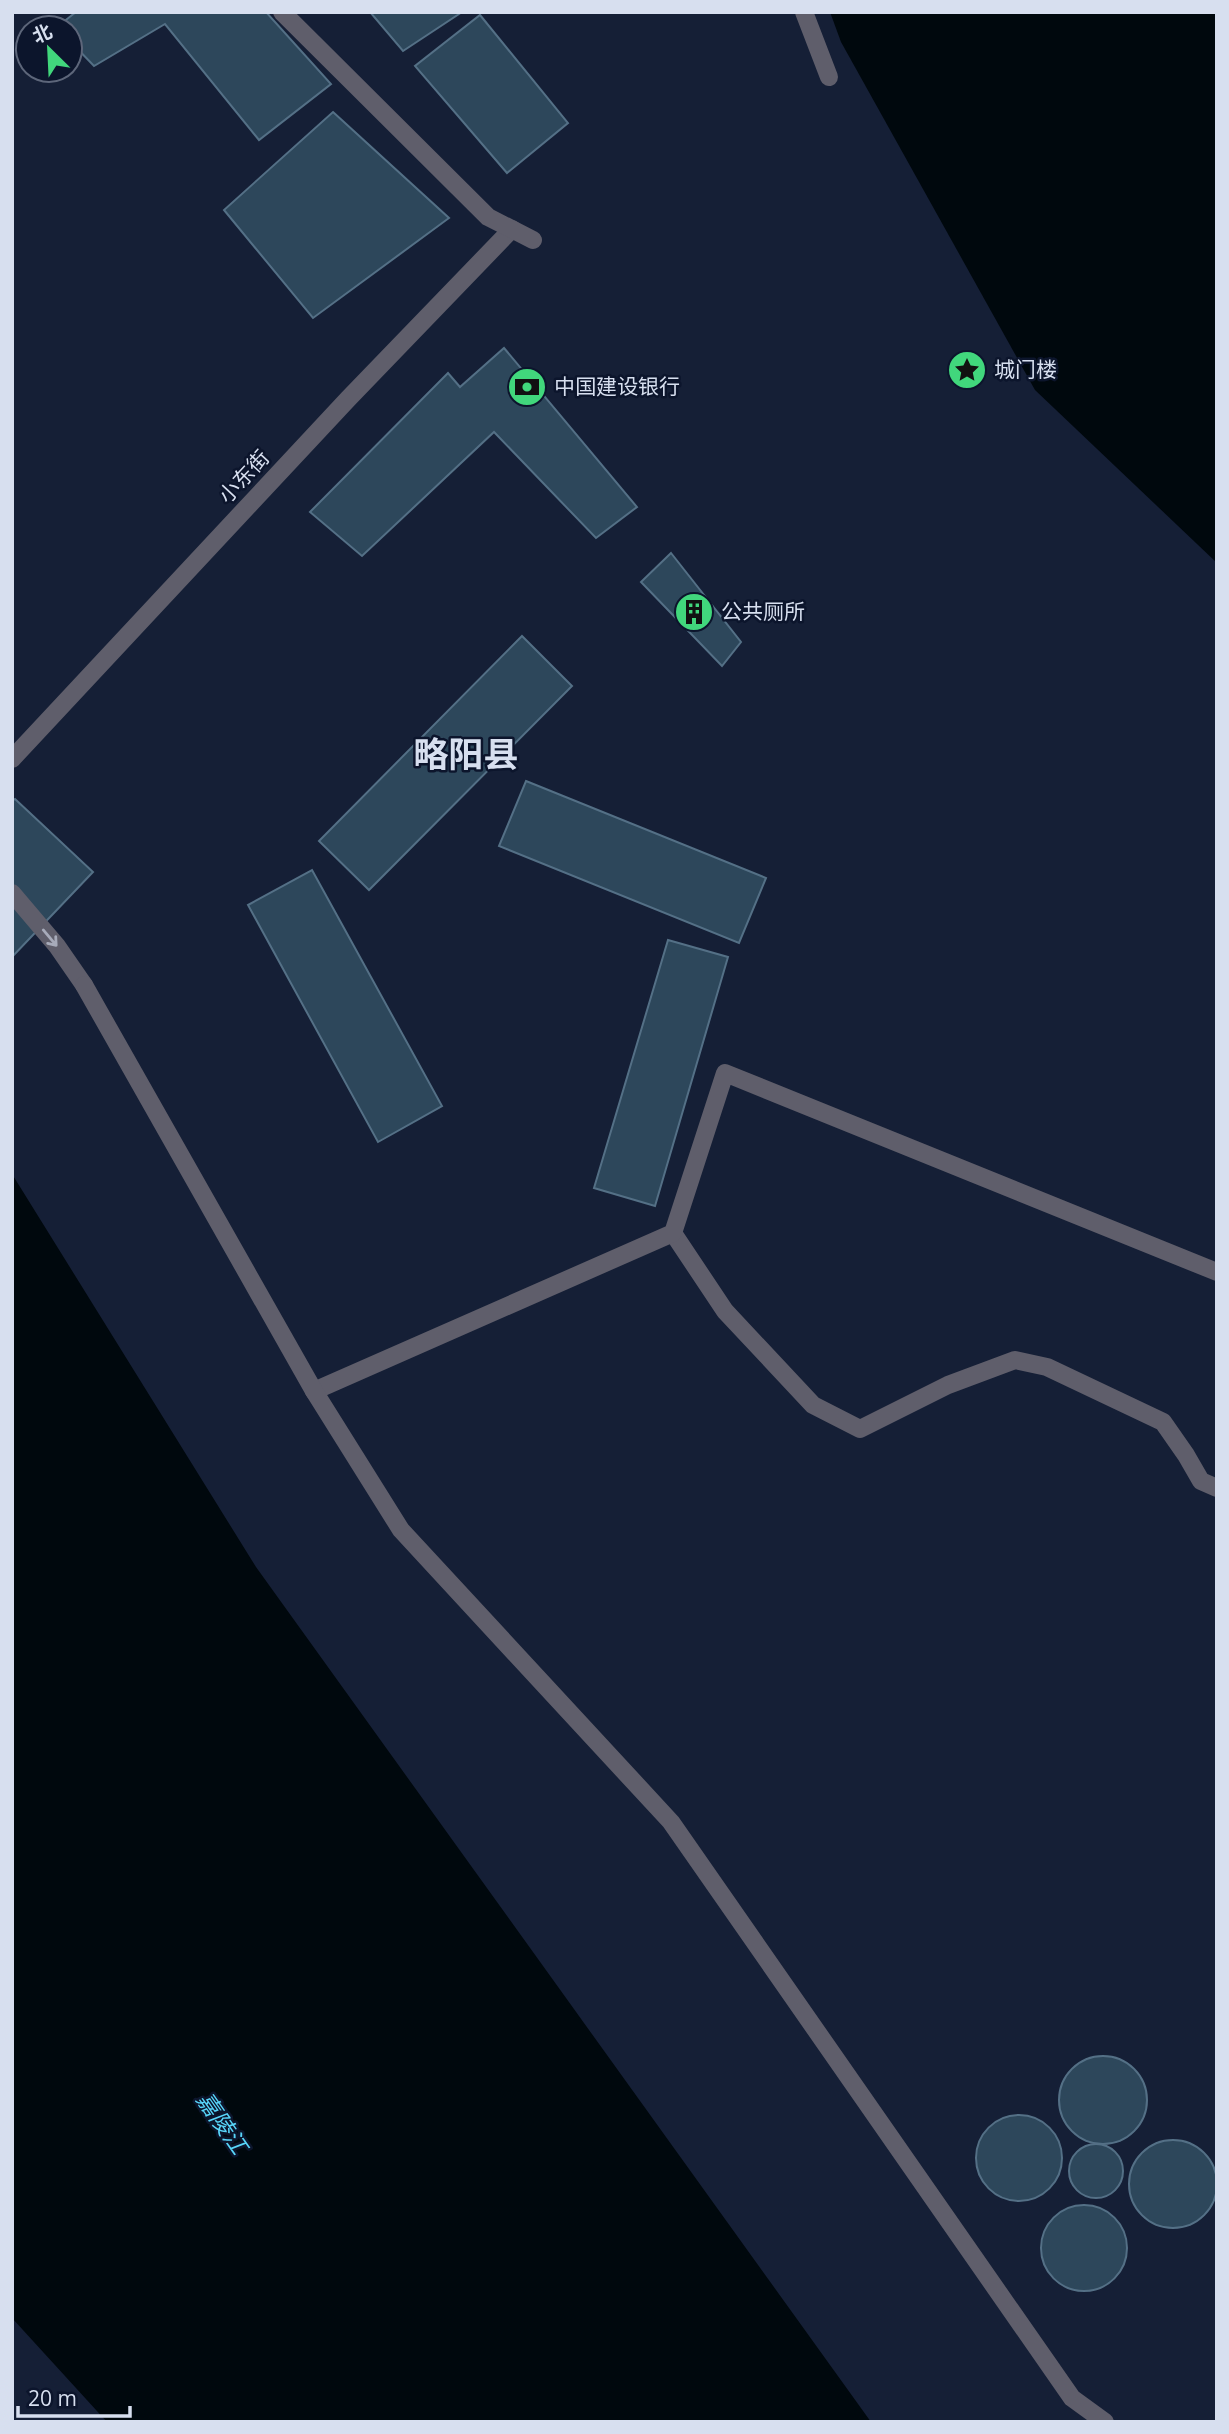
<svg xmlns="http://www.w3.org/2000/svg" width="1229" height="2434" viewBox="0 0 1229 2434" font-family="'Open Sans','Noto Sans SC',sans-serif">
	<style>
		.water { fill: #00080d }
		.building { fill: #2d475b; stroke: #547086; stroke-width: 2 }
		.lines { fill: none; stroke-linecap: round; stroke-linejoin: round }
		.service { stroke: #5f5e6b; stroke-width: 18 }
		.pedestrian { stroke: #5f5e6b; stroke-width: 18 }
		.minor { stroke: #5f5e6b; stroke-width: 18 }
		.tertiary { stroke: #5f5e6b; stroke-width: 18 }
		.oneway { stroke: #a7abba }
		.labels { text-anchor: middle; stroke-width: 5; stroke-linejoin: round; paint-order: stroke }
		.poi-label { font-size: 21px; fill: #d7dfef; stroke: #0c152c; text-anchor: start }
		.street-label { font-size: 21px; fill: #d7dfef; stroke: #0c152c }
		.water-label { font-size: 23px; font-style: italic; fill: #58d5f9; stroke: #0c152c }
		.town-label { font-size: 35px; font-weight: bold; fill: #d7dfef; stroke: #0c152c }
	</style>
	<rect width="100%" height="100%" fill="#151f36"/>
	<g class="water">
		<path d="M830,12h387v551l-182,-173 -194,-348z"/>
		<path d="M12,1174l244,393 615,855h-764l-95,-104z"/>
	</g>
	<g class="building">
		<path d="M76,12h190l65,72 -72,56 -94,-116 -71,42 -24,-25v-13l-13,-1z"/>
		<path d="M370,12h92l-59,39z"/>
		<path d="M480,15l88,108 -61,50 -92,-107z"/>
		<path d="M333,112l116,106 -136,100 -89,-108z"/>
		<path d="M504,348l133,159 -41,31 -102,-106 -132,124 -52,-44 138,-139 12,14z"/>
		<path d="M671,553l70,89 -19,24 -81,-84z"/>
		<path d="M522,636l50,50 -203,204 -50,-49z"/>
		<path d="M526,781l240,97 -27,65 -240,-97z"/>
		<path d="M15,799l78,73 -81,85v-156z"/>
		<path d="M312,870l130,236 -64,36 -130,-237z"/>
		<path d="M668,940l60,17 -73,249 -61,-18z"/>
		<circle cx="1103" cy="2100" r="44"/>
		<circle cx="1019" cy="2158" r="43"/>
		<circle cx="1173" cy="2184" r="44"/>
		<circle cx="1096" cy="2171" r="27"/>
		<circle cx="1084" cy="2248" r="43"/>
	</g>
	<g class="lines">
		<g class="service">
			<path d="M804,12l25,65"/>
			<path d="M12,759l336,-360 164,-170"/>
			<path d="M673,1233l52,78 88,94 47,24 88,-44 67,-25 32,7 116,55 23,33 15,26 16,7"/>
		</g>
		<path class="pedestrian" d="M282,12l206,205 45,23"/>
		<g class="minor">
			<path d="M12,893l45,53 27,39"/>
			<path d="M314,1391l359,-158 52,-160 492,199"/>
		</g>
		<path class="tertiary" d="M84,985l230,406 87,139 270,292 401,576 33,24"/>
	</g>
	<defs><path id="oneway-shaft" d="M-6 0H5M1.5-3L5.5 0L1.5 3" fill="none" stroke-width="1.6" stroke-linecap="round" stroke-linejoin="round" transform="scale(1.75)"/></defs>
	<use class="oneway" href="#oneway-shaft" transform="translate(50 938) rotate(50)"/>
	<defs>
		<symbol id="sight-disc" viewBox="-11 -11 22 22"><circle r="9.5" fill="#41d77c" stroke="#0c152c"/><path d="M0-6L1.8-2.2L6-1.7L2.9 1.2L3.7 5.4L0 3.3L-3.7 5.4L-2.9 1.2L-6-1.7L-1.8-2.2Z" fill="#111"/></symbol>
		<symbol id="bank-disc" viewBox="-11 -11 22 22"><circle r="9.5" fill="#41d77c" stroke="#0c152c"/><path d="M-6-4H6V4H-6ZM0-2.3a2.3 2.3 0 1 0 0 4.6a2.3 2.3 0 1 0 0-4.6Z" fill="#111"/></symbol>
		<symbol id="building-disc" viewBox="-11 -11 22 22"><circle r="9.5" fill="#41d77c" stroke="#0c152c"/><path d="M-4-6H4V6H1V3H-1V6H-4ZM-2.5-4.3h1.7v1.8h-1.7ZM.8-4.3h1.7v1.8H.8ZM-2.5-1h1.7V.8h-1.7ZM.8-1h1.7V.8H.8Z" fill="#111"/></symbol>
	</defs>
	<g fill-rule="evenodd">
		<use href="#sight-disc" x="945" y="348" width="44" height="44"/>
		<use href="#bank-disc" x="505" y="365" width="44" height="44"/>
		<use href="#building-disc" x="672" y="590" width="44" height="44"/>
	</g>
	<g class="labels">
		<g class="poi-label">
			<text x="994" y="377">城门楼</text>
			<text x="554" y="394">中国建设银行</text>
			<text x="721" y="619">公共厕所</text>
		</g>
		<g class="street-label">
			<text transform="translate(244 477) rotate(-47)" y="7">小东街</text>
		</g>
		<g class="water-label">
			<text transform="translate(222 2123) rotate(55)" y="8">嘉陵江</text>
		</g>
		<g class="town-label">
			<text x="466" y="767">略阳县</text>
		</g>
	</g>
	<rect width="1229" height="2434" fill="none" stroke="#d7dfef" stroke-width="28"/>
	<g transform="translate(49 49) rotate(336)"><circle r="33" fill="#0c152c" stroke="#5d667a" stroke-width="2"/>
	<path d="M0-5L12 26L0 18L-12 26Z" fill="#41d77c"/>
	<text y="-10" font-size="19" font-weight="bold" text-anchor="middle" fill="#d7dfef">北</text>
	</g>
	<path d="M18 2406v10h112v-10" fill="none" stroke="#d7dfef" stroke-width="3.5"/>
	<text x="28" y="2406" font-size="21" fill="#d7dfef" stroke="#0c152c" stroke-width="5" paint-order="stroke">20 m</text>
</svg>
